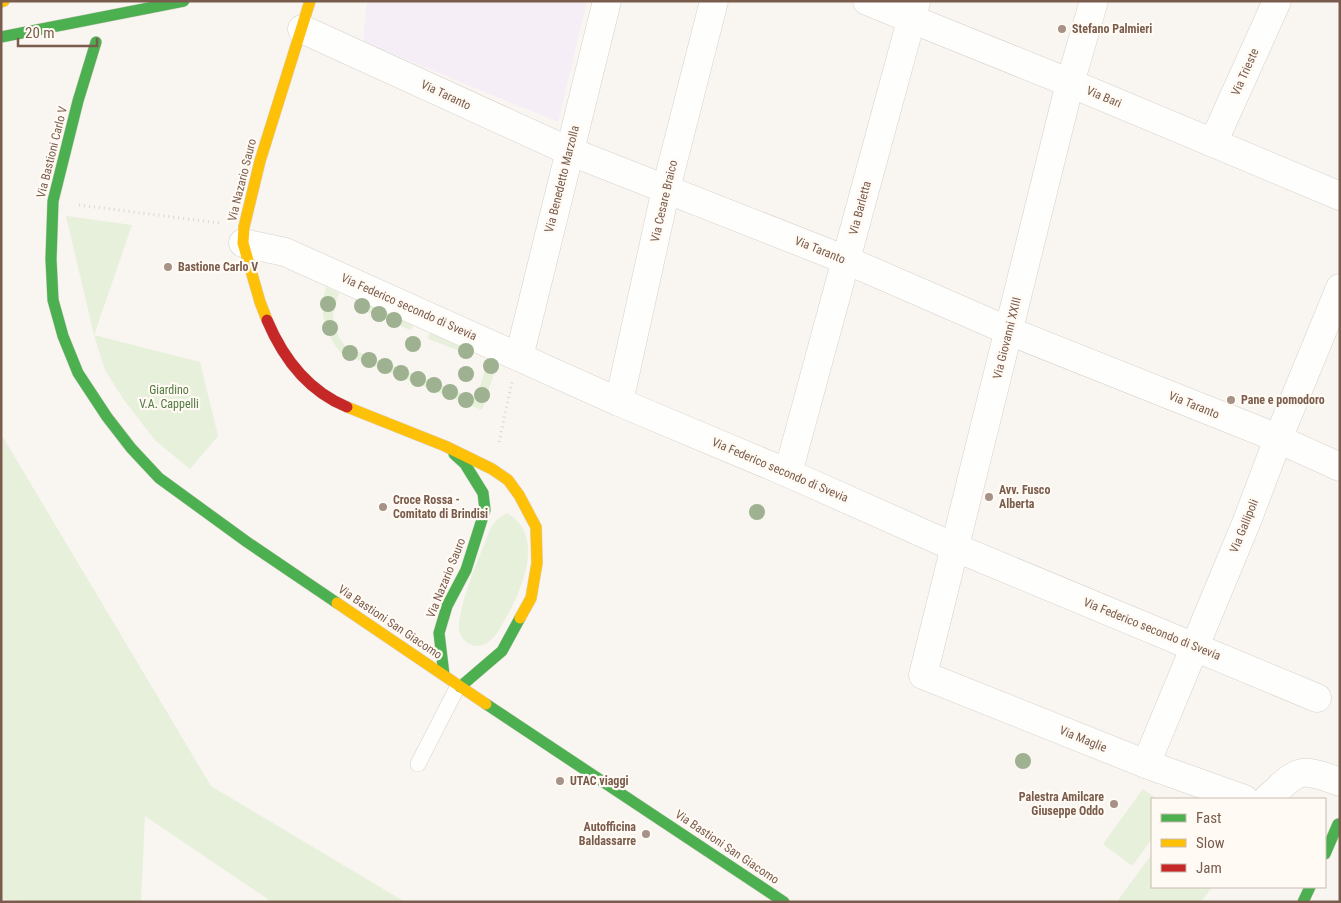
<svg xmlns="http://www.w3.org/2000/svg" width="1341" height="903" viewBox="0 0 1341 903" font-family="'Roboto Condensed',sans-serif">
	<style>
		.education { fill: #f6eef6 }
		.green { fill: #e7f0db }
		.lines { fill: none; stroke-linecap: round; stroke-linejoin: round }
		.lane-casing { stroke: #d7d1cb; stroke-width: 16 }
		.street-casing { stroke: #d7d1cb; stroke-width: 29 }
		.fast-casing { stroke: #d9d2cb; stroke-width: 12 }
		.slow-casing { stroke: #d9d2cb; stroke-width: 12 }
		.jam-casing { stroke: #d9d2cb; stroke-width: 12 }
		.path { stroke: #dcd5d0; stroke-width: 3; stroke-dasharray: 1 4; stroke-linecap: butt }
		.lane { stroke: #fefefd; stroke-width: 15 }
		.street { stroke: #fefefd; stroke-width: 28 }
		.fast { stroke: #4caf50; stroke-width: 11 }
		.slow { stroke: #ffc107; stroke-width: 11 }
		.jam { stroke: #c62828; stroke-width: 11 }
		.fast-bridge-casing { stroke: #d9d2cb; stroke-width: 12; stroke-linecap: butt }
		.fast-bridge { stroke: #4caf50; stroke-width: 11 }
		.tree { fill: #9eb190 }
		.poi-dot { fill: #a69286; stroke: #fffaf3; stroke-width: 2 }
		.labels { text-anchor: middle; stroke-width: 4.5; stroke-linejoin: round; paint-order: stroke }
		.poi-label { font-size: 12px; font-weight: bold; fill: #7a5c4d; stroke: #fffaf3; text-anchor: start }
		.street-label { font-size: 12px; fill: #7a5c4d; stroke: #fffaf3 }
		.park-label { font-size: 12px; fill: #537a41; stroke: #fffaf3 }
	</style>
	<rect width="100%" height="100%" fill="#f9f5f0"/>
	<path class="education" d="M367,1h220l-29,121 -195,-80z"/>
	<g class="green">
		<path d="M66,216l66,9 -38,110 106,27 18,74 -28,33 -35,-29 -31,-40 -19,-30 -11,-35z"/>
		<path d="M326,287l13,6c-8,24 -9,33 7,54l130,52 13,-42 9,4 -16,49 -141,-57c-16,-20 -23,-40 -15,-66z"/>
		<path d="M359,302l53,21 1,4 -3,3 -52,-22 -1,-2z"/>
		<path d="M431,332l39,18v2l-3,2 -38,-15 -1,-3z"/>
		<path d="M1,434l210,352 194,116h-133l-127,-86 -4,86h-102l-38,-3z"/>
		<path d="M507,513c38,22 16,74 0,103 -6,10 -10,20 -20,27 -10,7 -23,1 -27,-10 -2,-4 -1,-12 0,-16 5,-29 20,-61 31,-90l7,-8z"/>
		<path d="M1143,789l14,10h-5v40l-20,27 -29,-22z"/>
		<path d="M1152,854v33h60l-11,15h-82l-1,-2z"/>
	</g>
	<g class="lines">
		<defs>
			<path id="lane" d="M418,764l40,-78"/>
			<g id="street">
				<path d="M867,1l203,82 270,113"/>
				<path d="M1094,1l-24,82 -147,592 223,89 98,35"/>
				<path d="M302,29l267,122 277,109 163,71 256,102 75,34"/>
				<path d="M1213,143l64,-142"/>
				<path d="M243,243l42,9 334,150 169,71 166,74 363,151"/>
				<path d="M519,357l88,-356"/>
				<path d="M619,402l47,-213 48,-188"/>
				<path d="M788,473l128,-471"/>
				<path d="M1146,764l101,-243 31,-82 62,-151"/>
				<path d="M1267,799c32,-29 30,-33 73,-17"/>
			</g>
			<g id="fast">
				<path d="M96,42l-18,59 -25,100 -2,58 2,41 10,36 15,37 29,44 24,31 28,30 88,64 90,61"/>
				<path d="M444,675l-5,-42 8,-27 19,-36 19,-60 -2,-17 -18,-29 -11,-10"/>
				<path d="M460,687l42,-36 18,-33"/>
				<path d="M486,704l298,198"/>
				<path d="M1325,854l13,-30"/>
				<path d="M1303,902l7,-15"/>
			</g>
			<g id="slow">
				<path d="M1,2l3,-1"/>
				<path d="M267,320l-7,-18 -17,-59 1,-16 16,-66 50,-160"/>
				<path d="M347,407l98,39 47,23 16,11 11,15 17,32 1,36 -6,35 -11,20"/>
				<path d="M337,603l149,101"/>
			</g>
			<path id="jam" d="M267,320c16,38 41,71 80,87"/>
		</defs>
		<use href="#lane" class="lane-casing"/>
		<use href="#street" class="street-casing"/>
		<use href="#fast" class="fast-casing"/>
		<use href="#slow" class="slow-casing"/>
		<use href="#jam" class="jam-casing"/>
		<g class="path">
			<path d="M79,205l140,18"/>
			<path d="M499,442l13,-60"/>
		</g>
		<use href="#lane" class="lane"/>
		<use href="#street" class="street"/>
		<use href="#fast" class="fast"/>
		<use href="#slow" class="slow"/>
		<use href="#jam" class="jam"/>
		<defs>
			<path id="fast-bridge" d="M1,37l183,-36"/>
		</defs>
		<use href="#fast-bridge" class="fast-bridge-casing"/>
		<use href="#fast-bridge" class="fast-bridge"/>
	</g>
	<g class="tree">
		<circle cx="328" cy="304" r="8"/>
		<circle cx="362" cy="306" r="8"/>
		<circle cx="379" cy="314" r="8"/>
		<circle cx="394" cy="320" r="8"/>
		<circle cx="330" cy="328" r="8"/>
		<circle cx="413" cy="344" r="8"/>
		<circle cx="466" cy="351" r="8"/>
		<circle cx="350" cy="353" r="8"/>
		<circle cx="369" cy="360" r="8"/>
		<circle cx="385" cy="366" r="8"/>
		<circle cx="491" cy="366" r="8"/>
		<circle cx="401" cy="373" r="8"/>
		<circle cx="466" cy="374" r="8"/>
		<circle cx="418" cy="379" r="8"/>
		<circle cx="434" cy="385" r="8"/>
		<circle cx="450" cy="392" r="8"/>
		<circle cx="482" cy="395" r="8"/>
		<circle cx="466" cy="400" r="8"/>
		<circle cx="757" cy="512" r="8"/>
		<circle cx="1023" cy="761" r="8"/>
	</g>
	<g class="poi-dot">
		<circle cx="1062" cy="29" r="5"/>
		<circle cx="168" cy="267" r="5"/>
		<circle cx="1231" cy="400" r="5"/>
		<circle cx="989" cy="497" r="5"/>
		<circle cx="383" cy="507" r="5"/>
		<circle cx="560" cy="781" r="5"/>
		<circle cx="1114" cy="804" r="5"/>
		<circle cx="646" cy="834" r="5"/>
	</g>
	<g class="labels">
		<g class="poi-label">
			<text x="1072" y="33">Stefano Palmieri</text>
			<text x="178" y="271">Bastione Carlo V</text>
			<text x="1241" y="404">Pane e pomodoro</text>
			<text x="999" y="494">Avv. Fusco<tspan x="999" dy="14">Alberta</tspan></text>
			<text x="393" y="504">Croce Rossa -<tspan x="393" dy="14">Comitato di Brindisi</tspan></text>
			<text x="570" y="785">UTAC viaggi</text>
			<text x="1104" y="801" text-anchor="end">Palestra Amilcare<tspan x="1104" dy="14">Giuseppe Oddo</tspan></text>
			<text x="636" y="831" text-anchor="end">Autofficina<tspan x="636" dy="14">Baldassarre</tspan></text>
		</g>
		<g class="street-label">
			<text transform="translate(1245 72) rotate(-66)" y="4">Via Trieste</text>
			<text transform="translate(446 95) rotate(25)" y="4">Via Taranto</text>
			<text transform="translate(1104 97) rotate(23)" y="4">Via Bari</text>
			<text transform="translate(52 152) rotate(-76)" y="4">Via Bastioni Carlo V</text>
			<text transform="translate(562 179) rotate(-76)" y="4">Via Benedetto Marzolla</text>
			<text transform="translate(242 180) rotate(-76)" y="4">Via Nazario Sauro</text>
			<text transform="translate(664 201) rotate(-77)" y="4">Via Cesare Braico</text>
			<text transform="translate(860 208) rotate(-75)" y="4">Via Barletta</text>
			<text transform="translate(820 250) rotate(22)" y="4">Via Taranto</text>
			<text transform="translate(409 307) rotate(24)" y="4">Via Federico secondo di Svevia</text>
			<text transform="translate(1007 338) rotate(-76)" y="4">Via Giovanni XXIII</text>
			<text transform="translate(1194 405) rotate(22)" y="4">Via Taranto</text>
			<text transform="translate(780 470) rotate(23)" y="4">Via Federico secondo di Svevia</text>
			<text transform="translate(1244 526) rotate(-68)" y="4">Via Gallipoli</text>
			<text transform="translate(446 578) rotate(-68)" y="4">Via Nazario Sauro</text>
			<text transform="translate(390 622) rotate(34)" y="4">Via Bastioni San Giacomo</text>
			<text transform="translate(1152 629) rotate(22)" y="4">Via Federico secondo di Svevia</text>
			<text transform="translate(1083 739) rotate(22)" y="4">Via Maglie</text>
			<text transform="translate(727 847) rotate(34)" y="4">Via Bastioni San Giacomo</text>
		</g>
		<g class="park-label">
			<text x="169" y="394">Giardino<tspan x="169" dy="14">V.A. Cappelli</tspan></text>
		</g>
	</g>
	<rect width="1341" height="903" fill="none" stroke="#7a5c4d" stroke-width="5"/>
	<rect x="1151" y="798" width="175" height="90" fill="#fffaf3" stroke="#cabbb1"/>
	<rect x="1161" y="814" width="25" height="8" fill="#4caf50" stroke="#cabbb1"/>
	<text x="1196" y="823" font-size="15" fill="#7a5c4d">Fast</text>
	<rect x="1161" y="839" width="25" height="8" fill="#ffc107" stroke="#cabbb1"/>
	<text x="1196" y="848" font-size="15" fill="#7a5c4d">Slow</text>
	<rect x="1161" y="864" width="25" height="8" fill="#c62828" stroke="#cabbb1"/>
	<text x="1196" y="873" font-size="15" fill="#7a5c4d">Jam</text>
	<path d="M18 38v8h79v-8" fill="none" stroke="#7a5c4d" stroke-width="2.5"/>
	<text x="25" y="38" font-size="15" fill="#7a5c4d" stroke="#fffaf3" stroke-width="4" paint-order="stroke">20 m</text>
</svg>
